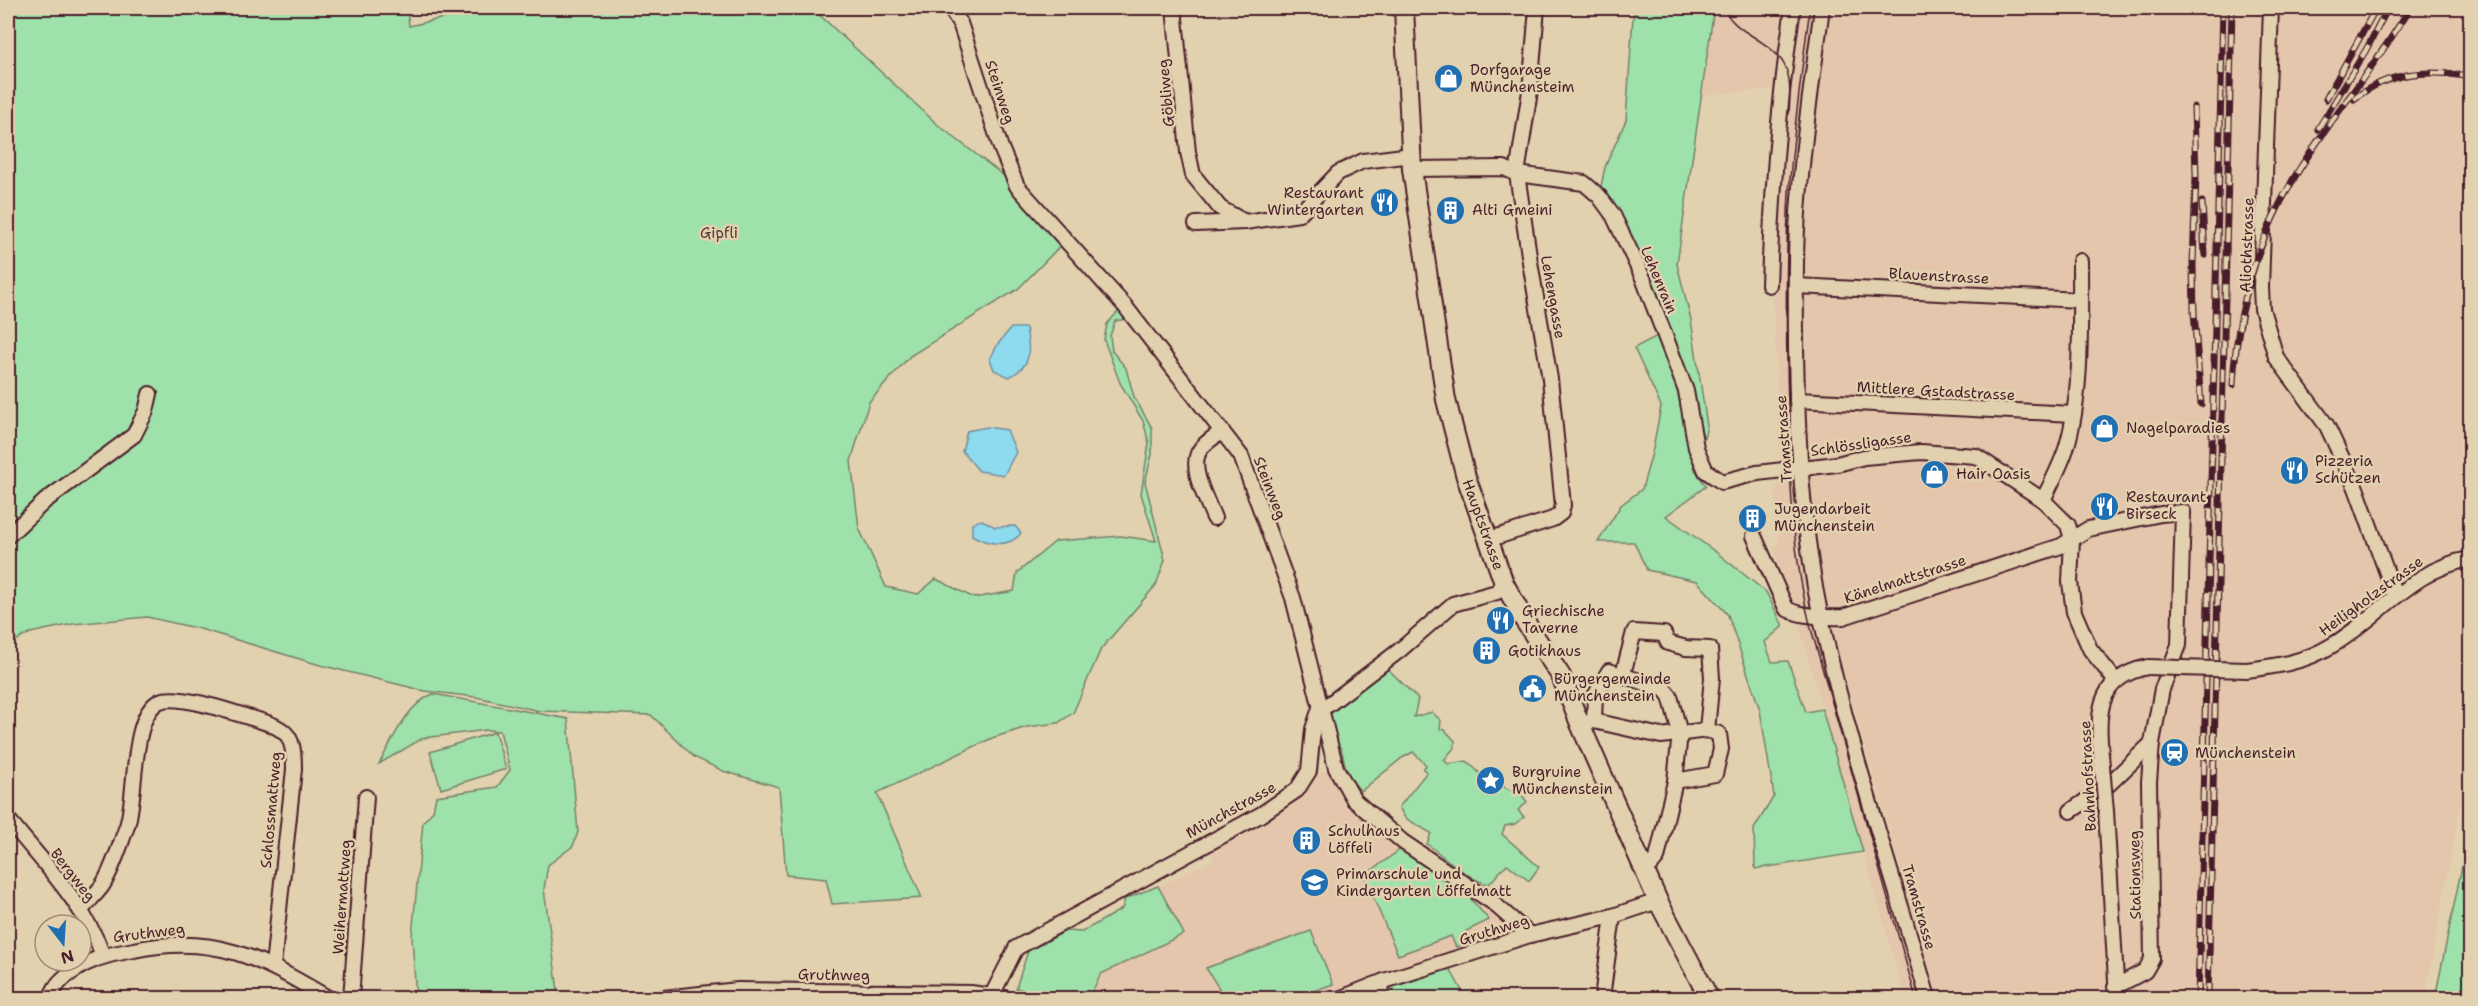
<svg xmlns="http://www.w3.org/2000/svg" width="2478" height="1006" viewBox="0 0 2478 1006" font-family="'Shantell Sans',sans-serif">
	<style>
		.built { fill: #e4c6ac }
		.green { fill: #9fe1ab; stroke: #74806b; stroke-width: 1.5 }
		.water { fill: #8edaee; stroke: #738fa0; stroke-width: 1.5 }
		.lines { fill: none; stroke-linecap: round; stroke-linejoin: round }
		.street-casing { stroke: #4a1f2b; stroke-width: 18 }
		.secondary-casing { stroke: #4a1f2b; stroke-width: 22 }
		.street { stroke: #e2d1ae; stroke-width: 14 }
		.secondary { stroke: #e2d1ae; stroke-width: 18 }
		.tram { stroke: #4a1f2b; stroke-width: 1.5 }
		.rail-casing { stroke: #4a1f2b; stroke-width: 7 }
		.rail { stroke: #e2d1ae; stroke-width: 4.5; stroke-dasharray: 14; stroke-linecap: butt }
		.street-bridge-casing { stroke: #4a1f2b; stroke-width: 18; stroke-linecap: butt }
		.street-bridge { stroke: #e2d1ae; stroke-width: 14 }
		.labels { text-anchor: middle; stroke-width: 5; stroke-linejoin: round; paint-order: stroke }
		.poi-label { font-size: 15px; fill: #4a1f2b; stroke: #e2d1ae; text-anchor: start }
		.street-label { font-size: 15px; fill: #4a1f2b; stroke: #e2d1ae }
		.park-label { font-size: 15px; fill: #573c3e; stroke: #e2d1ae }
	</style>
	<rect width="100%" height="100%" fill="#e2d1ae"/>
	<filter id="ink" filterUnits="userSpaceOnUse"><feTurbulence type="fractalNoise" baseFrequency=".0167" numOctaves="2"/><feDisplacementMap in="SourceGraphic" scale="12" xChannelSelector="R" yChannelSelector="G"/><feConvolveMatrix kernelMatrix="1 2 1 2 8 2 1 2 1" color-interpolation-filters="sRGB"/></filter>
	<g filter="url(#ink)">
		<g class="built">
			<path d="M1714,8h104l-28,262 2,188 22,165 109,375h-18l-107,-375 -14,-46h-6l-4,-31 5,-1 -4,-50 6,-18 -8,-187 13,-202 -83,7z"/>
			<path d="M1822,8h648v745l-45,245h-488l-56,-199 -47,-157 -12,-47 -13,-109 -8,-17 -5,-183z"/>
			<path d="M1336,768l18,32 176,135 -189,63h-252l12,-24 83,-40 -26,-48 55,-26 -2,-9 45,-22 37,-24 17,-18 4,-13z"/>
		</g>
		<g class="green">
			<path d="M8,8h399l2,18 78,-18h325l125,116 80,62 49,54 -48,49 -108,67 -41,46 -18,59 8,67 27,59 32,7 18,-15 38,19 40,-7 3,-18 39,-32 65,-5 35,5 -15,-47 8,-51 -6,-22 -23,-38 -16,-43 3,-16 17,-19 9,13 -18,3 -5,15 2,15 14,17 8,29 18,31v27l-7,27 20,78 -9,25 -55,64 -28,64 -15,10 -31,4 -35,11 -115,55 45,105 -90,6 -6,-25 -40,-4 -7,-88 -56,-16 -29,-14 -43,-42 -111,-4 -64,-14 -51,-6 -105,-26 -120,-36 -53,-12 -74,7 -43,9 -22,12z"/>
			<path d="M1637,8h77l-37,256 14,56 16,106 -3,12 -61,-160 -44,-82 6,-29 21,-47 7,-103z"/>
			<path d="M1659,335l14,37 22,98 11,16 -40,30 51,37 49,39 17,34 -18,16 7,20 16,-1 18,51 16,-3 41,143 -108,17 -1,-40 20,-33 -14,-86 -32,-95 -31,-34 -50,-11 -13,-28h-36l23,-37 21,-16 11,-40 8,-43 -27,-58z"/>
			<path d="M1386,667l32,32 -4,18 18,-5 9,9 -1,8 5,1 10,11 -1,7 -10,12 4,4 19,-3 29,28 4,-4 14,7 4,-2 9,12 -9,8 6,7 -9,7 -10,2 -3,8 37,33 -10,14 -22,-17 -18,20c-20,-3 -45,-28 -62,-40l4,-11 -26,-15 -6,-11 28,-35 -4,-3 3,-4 -13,-13 -11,6 -41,33 -13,-14 -7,-29h-5l-7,-33 2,-4z"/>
			<path d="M433,694l135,25 10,113 -5,14 -25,19 -4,24 15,109h-143l-4,-62 11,-114 10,-11 3,-15 61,-9 13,-17 -10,-39 -13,-1 -64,8 -44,26c13,-23 28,-60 54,-70z"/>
			<path d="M495,732l11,37 -65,20 -11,-37z"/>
			<path d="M2470,827v171h-35z"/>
			<path d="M1401,849l62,41 26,30 -23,11 5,10 -15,6 -5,-11 -53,19 -34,-79z"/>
			<path d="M1158,886l26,48 -83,40 -12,24h-42l-31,-10 12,-37 38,-20 16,1 40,-23 3,-10z"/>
			<path d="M1311,931l22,53 -39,14h-69l-19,-30z"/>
			<path d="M1450,969l16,29h-79l6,-11z"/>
		</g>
		<g class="water">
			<path d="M1011,328h15c4,24 7,37 -17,49l-15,-7 -4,-11 8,-15z"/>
			<path d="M987,427l20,3 9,22 -12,23 -25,-4 -17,-20 5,-20z"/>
			<path d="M982,520l13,7 20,-1 6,7c-12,16 -35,11 -49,2v-12z"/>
		</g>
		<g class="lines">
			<defs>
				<g id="street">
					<path d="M950,8l10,15 41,125 16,38 107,119 117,151 52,142 43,170 18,32 49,42 89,60 38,33"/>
					<path d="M1174,8l14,144 5,23 27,33 25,14"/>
					<path d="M1822,8c-10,73 -21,147 -25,221 -2,39 -1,78 -1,117 1,91 6,183 25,272 28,128 71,254 107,380"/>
					<path d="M2271,8l-10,279 1,22 14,48 51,69 29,62 39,107"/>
					<path d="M1412,169l92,-1 13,6 67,9 15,13 14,19 30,63 43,113 10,57 10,23 16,11 35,-9 80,-9 27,-7 57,-5 55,4 67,44 25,25 4,14 -2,43 4,30 16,37 25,31"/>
					<path d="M1196,224l49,-2 54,-8 39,-41 25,-12 49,-6"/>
					<path d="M1769,285c3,-93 10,-186 24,-277"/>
					<path d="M1796,286l284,14"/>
					<path d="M1797,400l276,14"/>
					<path d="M2043,500c8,-16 17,-33 23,-51 17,-54 14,-130 14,-188"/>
					<path d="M1214,518c-7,-18 -26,-51 -14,-68 5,-8 15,-13 22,-19"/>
					<path d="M8,536l37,-35 89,-66 12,-24 4,-17"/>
					<path d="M1754,536l32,72c9,8 45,10 57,9l218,-71 27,-17 73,-15 22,-2 -4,133 -17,44 -10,54 -3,39 3,177 -7,12 -30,16"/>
					<path d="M1487,540l66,-21 8,-6 2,-8 -13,-126 -20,-117 -13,-88 13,-83 7,-83"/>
					<path d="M2247,670c30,-4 58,-8 84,-24 48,-28 82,-78 139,-87"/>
					<path d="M1623,674l11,-42 30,2 4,9 18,5 24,1 2,29 -5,52 12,4 2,15 -6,25 -40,7"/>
					<path d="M1320,708l8,-3 72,-55 53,-46 44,-12 7,-9"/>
					<path d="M1594,721l1,-25 14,-25 55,18 6,7 10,37 -5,48 -18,77 -11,13"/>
					<path d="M1586,723l8,-2 67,15 46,-6"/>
					<path d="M2102,766c-4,-46 -10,-88 46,-99"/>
					<path d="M2071,811l36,-25 45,-43"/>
					<path d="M2106,811l11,187"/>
					<path d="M8,819c34,43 77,85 95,137"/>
					<path d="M81,910c7,-8 15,-16 21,-24 11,-17 18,-41 25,-60 10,-29 3,-111 33,-125 19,-8 77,13 98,19 31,9 36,17 36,49l-21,197"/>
					<path d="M992,995l24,-47 244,-133 37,-25 12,-19 4,-42 7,-21"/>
					<path d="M51,998c5,-18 19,-25 34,-34 16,-8 32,-11 49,-14 81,-17 126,8 194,48"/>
					<path d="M351,998l15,-201"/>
					<path d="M663,998l75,-8 233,3 34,5"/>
					<path d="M1341,998l43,-17 146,-46 83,-19 45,-15"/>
					<path d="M1376,998l8,-17"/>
					<path d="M1602,998l11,-82"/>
				</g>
				<g id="secondary">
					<path id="s1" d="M1404,8l8,161 34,231 20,77 38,106 20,37 37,56 19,48 78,177 51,97"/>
				</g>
			</defs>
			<use href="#street" class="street-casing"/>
			<use href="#secondary" class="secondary-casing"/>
			<use href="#street" class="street"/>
			<use href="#secondary" class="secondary"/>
			<g class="tram">
				<path d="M1724,8c5,12 14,19 25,26 39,24 43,34 40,80"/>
				<path d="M1810,8c-8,61 -17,123 -21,185 -4,71 -3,142 -1,214 2,76 4,150 24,225l104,366"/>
			</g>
			<defs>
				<g id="rail">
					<path d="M2326,99l50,-91"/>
					<path d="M2354,99c35,-28 74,-30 116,-22"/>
					<path d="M2194,107l2,69 -3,88 1,48 7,92"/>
					<path d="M2318,129l48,-79 22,-42"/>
					<path d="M2202,202l3,53"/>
					<path d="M2233,385c4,-81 26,-154 71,-223 34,-53 74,-100 106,-154"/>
					<path d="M2198,998l25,-990"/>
					<path d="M2208,998l24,-990"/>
				</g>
			</defs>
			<use href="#rail" class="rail-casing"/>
			<use href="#rail" class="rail"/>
			<defs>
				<g id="street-bridge">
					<path d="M2148,667l99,3"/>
					<path d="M2102,766l4,45"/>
				</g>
			</defs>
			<use href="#street-bridge" class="street-bridge-casing"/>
			<use href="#street-bridge" class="street-bridge"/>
		</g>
	</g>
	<defs>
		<symbol id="shop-disc" viewBox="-11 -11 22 22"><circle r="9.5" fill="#1f6fb2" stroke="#e2d1ae"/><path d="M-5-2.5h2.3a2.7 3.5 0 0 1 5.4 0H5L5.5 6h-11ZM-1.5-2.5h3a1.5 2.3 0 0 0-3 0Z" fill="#fff"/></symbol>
		<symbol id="restaurant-disc" viewBox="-11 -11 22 22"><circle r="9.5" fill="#1f6fb2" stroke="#e2d1ae"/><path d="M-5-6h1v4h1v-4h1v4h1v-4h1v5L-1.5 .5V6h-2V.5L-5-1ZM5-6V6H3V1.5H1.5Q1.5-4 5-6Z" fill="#fff"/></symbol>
		<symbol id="building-disc" viewBox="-11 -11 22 22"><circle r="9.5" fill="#1f6fb2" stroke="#e2d1ae"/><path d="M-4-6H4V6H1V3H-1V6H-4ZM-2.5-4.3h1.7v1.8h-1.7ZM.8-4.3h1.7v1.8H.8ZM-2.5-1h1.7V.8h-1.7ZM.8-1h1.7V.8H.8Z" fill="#fff"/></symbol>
		<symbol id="civic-disc" viewBox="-11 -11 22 22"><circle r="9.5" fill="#1f6fb2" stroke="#e2d1ae"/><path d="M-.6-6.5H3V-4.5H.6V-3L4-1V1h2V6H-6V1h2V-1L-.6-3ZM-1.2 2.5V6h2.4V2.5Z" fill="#fff"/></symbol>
		<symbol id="station-disc" viewBox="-11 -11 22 22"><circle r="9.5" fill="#1f6fb2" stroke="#e2d1ae"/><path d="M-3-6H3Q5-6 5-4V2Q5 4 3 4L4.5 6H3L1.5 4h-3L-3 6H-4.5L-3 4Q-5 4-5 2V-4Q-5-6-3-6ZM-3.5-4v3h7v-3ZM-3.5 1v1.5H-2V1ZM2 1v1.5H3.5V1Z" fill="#fff"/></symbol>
		<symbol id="sight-disc" viewBox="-11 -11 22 22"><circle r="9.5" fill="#1f6fb2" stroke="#e2d1ae"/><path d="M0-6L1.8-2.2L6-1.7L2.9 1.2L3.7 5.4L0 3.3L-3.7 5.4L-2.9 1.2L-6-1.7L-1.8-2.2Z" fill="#fff"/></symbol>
		<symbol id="school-disc" viewBox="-11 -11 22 22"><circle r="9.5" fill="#1f6fb2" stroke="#e2d1ae"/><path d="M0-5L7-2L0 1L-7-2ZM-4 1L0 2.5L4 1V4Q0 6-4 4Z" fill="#fff"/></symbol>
	</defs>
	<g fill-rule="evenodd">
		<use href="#shop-disc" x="1432" y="62" width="33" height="33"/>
		<use href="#restaurant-disc" x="1368" y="186" width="33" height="33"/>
		<use href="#building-disc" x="1434" y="194" width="33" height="33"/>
		<use href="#shop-disc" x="2088" y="412" width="33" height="33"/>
		<use href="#restaurant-disc" x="2278" y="454" width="33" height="33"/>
		<use href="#shop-disc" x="1918" y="458" width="33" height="33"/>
		<use href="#restaurant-disc" x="2088" y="490" width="33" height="33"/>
		<use href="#building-disc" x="1736" y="502" width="33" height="33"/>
		<use href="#restaurant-disc" x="1484" y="604" width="33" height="33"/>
		<use href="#building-disc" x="1470" y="634" width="33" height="33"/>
		<use href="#civic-disc" x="1516" y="672" width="33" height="33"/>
		<use href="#station-disc" x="2158" y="736" width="33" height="33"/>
		<use href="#sight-disc" x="1474" y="764" width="33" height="33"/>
		<use href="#building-disc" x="1290" y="824" width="33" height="33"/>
		<use href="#school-disc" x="1298" y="866" width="33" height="33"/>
	</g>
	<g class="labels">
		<g class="poi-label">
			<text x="1470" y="75">Dorfgarage<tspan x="1470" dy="17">Münchensteim</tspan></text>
			<text x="1364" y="198" text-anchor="end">Restaurant<tspan x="1364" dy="17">Wintergarten</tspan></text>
			<text x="1472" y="215">Alti Gmeini</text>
			<text x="2126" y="433">Nagelparadies</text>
			<text x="2315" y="466">Pizzeria<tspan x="2315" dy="17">Schützen</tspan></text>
			<text x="1956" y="479">Hair Oasis</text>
			<text x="2126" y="502">Restaurant<tspan x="2126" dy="17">Birseck</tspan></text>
			<text x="1774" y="514">Jugendarbeit<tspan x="1774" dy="17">Münchenstein</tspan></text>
			<text x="1522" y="616">Griechische<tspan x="1522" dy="17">Taverne</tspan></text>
			<text x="1508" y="656">Gotikhaus</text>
			<text x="1554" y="684">Bürgergemeinde<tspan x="1554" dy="17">Münchenstein</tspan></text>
			<text x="2195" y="758">Münchenstein</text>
			<text x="1512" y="777">Burgruine<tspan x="1512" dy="17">Münchenstein</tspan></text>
			<text x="1328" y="836">Schulhaus<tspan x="1328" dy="17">Löffeli</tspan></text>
			<text x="1336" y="879">Primarschule und<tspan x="1336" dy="17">Kindergarten Löffelmatt</tspan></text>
		</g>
		<g class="street-label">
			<text transform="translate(1000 92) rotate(72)" y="5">Steinweg</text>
			<text transform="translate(1166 93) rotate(-95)" y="5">Göbliweg</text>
			<text transform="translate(2247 245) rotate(-88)" y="5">Aliothstrasse</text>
			<text transform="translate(1939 276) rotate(3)" y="5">Blauenstrasse</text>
			<text transform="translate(1659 280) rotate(67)" y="5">Lehenrain</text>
			<text transform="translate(1553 297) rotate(80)" y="5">Lehengasse</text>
			<text transform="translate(1936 391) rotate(3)" y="5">Mittlere Gstadstrasse</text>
			<text transform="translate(1784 439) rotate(-94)" y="5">Tramstrasse</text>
			<text transform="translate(1861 444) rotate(-8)" y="5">Schlössligasse</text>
			<text transform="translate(1270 488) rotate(69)" y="5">Steinweg</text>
			<text dy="5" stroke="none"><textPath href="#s1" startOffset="525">Hauptstrasse</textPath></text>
			<text transform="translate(1905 579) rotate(-18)" y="5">Känelmattstrasse</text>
			<text transform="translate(2371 596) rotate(-36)" y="5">Heiligholzstrasse</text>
			<text transform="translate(2088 776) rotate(-93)" y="5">Bahnhofstrasse</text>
			<text transform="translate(271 810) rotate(-85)" y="5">Schlossmattweg</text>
			<text transform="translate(1231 810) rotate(-29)" y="5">Münchstrasse</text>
			<text transform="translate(73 875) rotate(52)" y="5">Bergweg</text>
			<text transform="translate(2135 875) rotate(-91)" y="5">Stationsweg</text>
			<text transform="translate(342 897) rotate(-86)" y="5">Weihermattweg</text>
			<text transform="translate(1919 907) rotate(74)" y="5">Tramstrasse</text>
			<text transform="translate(1494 930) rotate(-17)" y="5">Gruthweg</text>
			<text transform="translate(149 933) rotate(-7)" y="5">Gruthweg</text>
			<text transform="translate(834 975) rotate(1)" y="5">Gruthweg</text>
		</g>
		<g class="park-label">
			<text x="719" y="238">Gipfli</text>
		</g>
	</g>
	<rect width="2478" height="1006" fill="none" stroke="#e2d1ae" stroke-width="30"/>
	<rect x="15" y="15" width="2448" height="976" fill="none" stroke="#4a1f2b" stroke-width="2" filter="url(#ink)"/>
	<g transform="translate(63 943) rotate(163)"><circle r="28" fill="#e2d1ae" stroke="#a58a7a" stroke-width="1.5"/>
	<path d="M0-4.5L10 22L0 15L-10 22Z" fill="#1f6fb2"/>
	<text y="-9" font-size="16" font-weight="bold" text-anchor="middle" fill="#4a1f2b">N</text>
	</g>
</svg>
